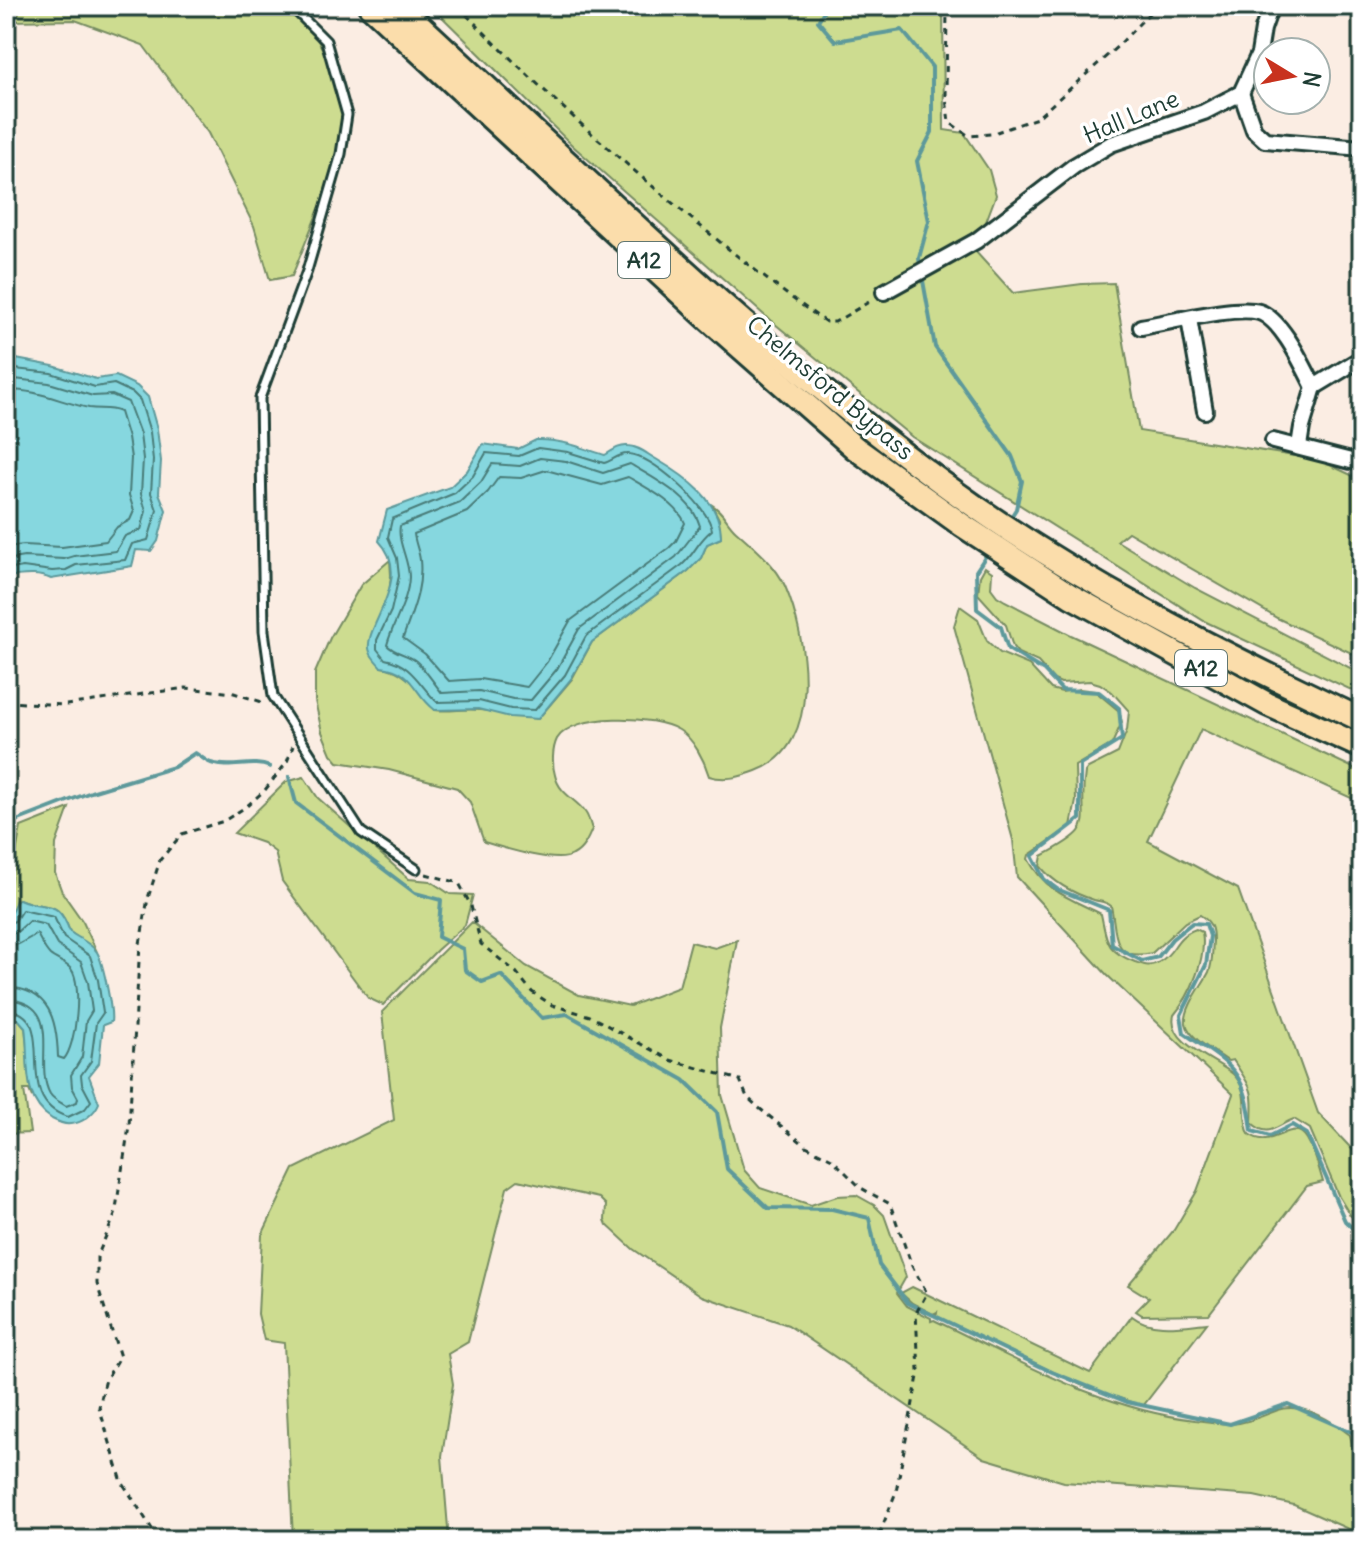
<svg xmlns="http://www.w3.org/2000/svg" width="1368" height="1546" viewBox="0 0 1368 1546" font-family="Delius,sans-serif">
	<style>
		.green { fill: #cddc90; stroke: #768c62; stroke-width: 2 }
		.water { fill: #86d7df; stroke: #5d999b; stroke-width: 2 }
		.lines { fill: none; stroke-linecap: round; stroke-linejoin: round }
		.shore { stroke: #487b78; stroke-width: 2 }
		.stream { stroke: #5d999b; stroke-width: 4 }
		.service-casing { stroke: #1f3d34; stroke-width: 13 }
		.minor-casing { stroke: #1f3d34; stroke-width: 20 }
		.trunk-casing { stroke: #1f3d34; stroke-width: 28 }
		.path { stroke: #1f3d34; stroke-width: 3; stroke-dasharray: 6 6; stroke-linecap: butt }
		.service { stroke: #fff; stroke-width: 7 }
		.minor { stroke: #fff; stroke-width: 14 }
		.trunk { stroke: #fbddab; stroke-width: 22 }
		.labels { text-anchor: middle; stroke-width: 7; stroke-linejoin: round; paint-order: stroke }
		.shield { fill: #fff; stroke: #627771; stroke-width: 2 }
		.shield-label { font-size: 22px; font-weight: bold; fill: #1f3d34 }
		.street-label { font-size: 24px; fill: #1f3d34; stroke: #fff }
	</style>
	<rect width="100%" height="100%" fill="#fbede3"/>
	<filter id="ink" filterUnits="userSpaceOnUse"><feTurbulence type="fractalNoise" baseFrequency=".0125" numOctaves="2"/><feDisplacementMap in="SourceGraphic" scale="16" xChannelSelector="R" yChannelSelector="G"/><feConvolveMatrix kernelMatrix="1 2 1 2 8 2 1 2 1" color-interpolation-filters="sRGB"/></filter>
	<g filter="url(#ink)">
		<g class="green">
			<path d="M6,6h284l14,9 26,48 12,49 -1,42 -49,122 -22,4 -16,-54 -46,-93 -65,-88 -68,-25 -69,1z"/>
			<path d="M431,6h512l1,124 20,3 25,37 7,25 -21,56 38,42 69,-9 32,-1 25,148 180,29 43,20v178l-85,-40 -149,-86 -11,9 78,47 167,86v21l-158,-74 -292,-184 -149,-123 -190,-168z"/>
			<path d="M712,505c11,6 15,18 24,26 17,15 40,34 49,55 22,51 40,160 -29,185 -16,6 -31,10 -47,5 -5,-16 -15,-37 -30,-46 -24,-15 -106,-18 -122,9 -5,10 -5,26 -2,36 4,19 21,24 30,37 4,5 5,12 7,17 -4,10 -9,21 -19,26 -17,10 -70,-7 -89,-13l-14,-40 -13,-14 -68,-18 -51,-8 -7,-8 -9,-22 -7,-31v-28l15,-35 31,-53 29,-25 1,15 -10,92c26,3 38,24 54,43 15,2 30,-2 45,0 20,2 38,7 58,9l34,-40 20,-37 96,-71 13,-13 6,-14 14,-6 -2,-19z"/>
			<path d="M985,567l7,5 -1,16 6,8 8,5 66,34 291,137v31l-161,-74 -53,112 90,48 80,224 44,47v65l-12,-10 -11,-18 -29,-68 -16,-10c-17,6 -25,20 -42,4 2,-35 0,-34 -19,-63l-5,1c-12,-9 -39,-22 -42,-38 -2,-15 16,-37 23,-51 4,-10 3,-21 4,-31 0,-14 -2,-19 -13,-26l-15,7 -33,31c-41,9 -35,-20 -41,-47 -6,-5 -10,-4 -17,-6 -22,-7 -40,-17 -54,-34l2,-10c60,-32 35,-28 43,-84l3,-4 30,-15 9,-23 2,-19 -17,-19 -12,-8 -10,-3 -29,2 -7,-3 -16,-18 -20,-9 -5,-6 -7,-22 -28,-31 2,-18z"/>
			<path d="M960,606l18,13 9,22 13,12 29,12 22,24 11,3 18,-3 15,2 24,20 3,11 -10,22 -37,22 1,35 -5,25 -42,29 -1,4c18,33 41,39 73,55 6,28 5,37 34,48 9,3 15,6 24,0 18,-10 14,-25 37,-33l6,3c5,25 -11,63 -28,83 -7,28 43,45 59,59 18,17 7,40 16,60 24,18 43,-19 58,5 8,13 12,29 16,43l-16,4 -98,128 -67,1 -6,-4 13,-13 -21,-13 46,-55 23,-39 36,-97 -126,-119 -90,-98 -4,-37 -59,-214z"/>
			<path d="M304,777l14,21 91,81 21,2 20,13 23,1 -8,30 -28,25 -54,55 -15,-7 -86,-117 -7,-29 -12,-9 -29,-10 52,-51z"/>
			<path d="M69,808l-13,36 -1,29 7,19 21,30 14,30 -27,-20c-13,-36 -22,-20 -51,-33l-3,1 -10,35v-31l15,-77z"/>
			<path d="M472,922l54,44 53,29 51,11 49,-19 12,-45 24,6 22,-8 -17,88 2,67 22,75 16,18 51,17 26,-9 19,-1 18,10 10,10 22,62 -9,16 10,13 24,12v3l3,-1c84,40 167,89 261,100 12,1 24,4 36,4 17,-1 31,-8 47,-14 25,-8 53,10 72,25l3,13 9,10v75l-16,-5 -52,-23 -40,-9 -190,-14 -80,-24 -196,-133 -86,-29 -69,-47 -26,-24 -2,-5 1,-15 -7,-7 -81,-18 -11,8 -39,154 -20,12 5,30 -11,72 7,84h-156l-9,-197 -20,-3 -6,-26 4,-79 32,-66 100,-49 -12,-108z"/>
			<path d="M6,1016l13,4 6,7 7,70 -3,-7h-5l6,43 -24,1z"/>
			<path d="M912,1287l178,86 42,-57c20,16 52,9 75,7l-64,83 -62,-21 -145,-69 1,-4 -4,2 -21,-11 -11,-10z"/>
		</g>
		<g class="water">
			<path d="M11,358l42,8 43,13 20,-3 21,10 11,11 9,32 4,32 -2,32 7,17 -8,31 -7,10 -15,-1 -4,16 -81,13c-15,-7 -30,-3 -45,-2v-216z"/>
			<path d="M536,440c24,-1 46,8 69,15 7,-4 14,-10 23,-9 10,0 19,8 28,13 29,17 66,42 65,79l-14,6 -6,14 -13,13 -96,71 -21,37 -33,40 -28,-2 -32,-8 -43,1c-22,-16 -21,-40 -54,-43 -3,-4 -9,-9 -11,-15 -10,-22 46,-73 9,-111l8,-31 63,-23 17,-16 16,-27 35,5z"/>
			<path d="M19,899c29,13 38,-3 51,33 8,6 21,11 27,20 6,10 16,58 14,70l-8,3 -4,38 -10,13 10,27c-4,10 -17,21 -29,21 -6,1 -12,-2 -18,-5 -32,-20 -22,-59 -27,-92l-6,-7 -13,-4c0,-26 -6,-101 13,-117z"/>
		</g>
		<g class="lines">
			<g class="shore">
				<path d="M6,368l45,5 44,14 19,-3 19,9 7,7 10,32 3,28 -2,33 6,17 -9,30 -16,4 -7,16 -49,5 -10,5 -14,1 -29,-4 -17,3"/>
				<path d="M6,378l43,5 44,13 19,-1 16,7 12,32 3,25 -2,35 5,17 -5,19 -16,6 -9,15 -42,5 -10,3 -40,-2 -18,3"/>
				<path d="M6,390c29,-1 55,12 83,18 11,2 19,-1 31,4l8,26 3,20 -2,37 5,16 -4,9 -13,7 -11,14 -44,6 -38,-2 -18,2"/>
				<path d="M538,448l30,4 36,11c8,-2 14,-9 23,-9 23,-1 82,52 85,76 -15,12 -16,22 -30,35l-96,71 -21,39 -30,35 -24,-1 -32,-8 -42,1c-18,-17 -25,-38 -52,-43l-8,-10v-9l14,-29 8,-35 -2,-18 -9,-21 4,-18 63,-26 18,-17 13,-23 33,3z"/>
				<path d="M540,458l26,3 37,12 27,-9c25,15 62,33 70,62l-24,31 -97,72 -22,40 -26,31 -18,-1 -34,-8 -37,2c-9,-11 -16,-23 -26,-32 -9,-7 -22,-8 -29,-16 6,-23 21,-43 22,-68 0,-17 -12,-35 -9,-51l60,-24 21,-20 11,-18 28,2z"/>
				<path d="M546,470l56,15 26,-8c19,11 49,26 57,46l-9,18 -7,7 -99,73 -23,41 -20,25 -47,-8 -31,2 -24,-27 -22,-16c9,-26 20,-49 17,-78 -1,-9 -5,-17 -6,-26l53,-22 21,-20 11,-15 22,1z"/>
				<path d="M6,924l9,-3 7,-11 32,7 10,21 26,18 8,24 5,33 -7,10 -5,38 -10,14 1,9 9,17 -6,8 -17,8c-61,-18 -4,-102 -62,-108"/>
				<path d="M6,934l12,-3 11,-10 17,4 11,20 24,17 7,20 4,29 -6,10 -4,36 -11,18 1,12 6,11 -1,4 -11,4c-6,-4 -12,-6 -16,-12 -18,-32 17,-91 -44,-95"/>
				<path d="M6,946l13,-2 18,-10c4,7 7,15 13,21 6,5 16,8 21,14 12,15 5,77 -7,90l-6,-2c-1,-37 -8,-68 -52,-70"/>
			</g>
			<g class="stream">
				<path d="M827,6l-9,15 17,20 67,-11 30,37v65l-15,29 12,60 -10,37 1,8"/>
				<path d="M922,275l13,72 77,109 10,25 -6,28 -7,11"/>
				<path d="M989,551l-13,20 1,38 24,18 7,22 36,22 18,19 37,2 20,16 3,31 -42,26v54l-48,37 12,23 13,10 52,21 3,35 30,16 16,-4 14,-18 20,-16 14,1 4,12 -4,29 -25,50 3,18c49,34 61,36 68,98l18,5 22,-11 15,9 38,87 17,16"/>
				<path d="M289,777l7,26 119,90 26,7 -3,37 25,12 2,21 17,12 19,-7 41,43 25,-4 117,66 33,32 10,57 41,39 64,1 37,9 10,47 29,38 144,69 75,30 103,22 58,-20 68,30 6,20"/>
				<path d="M6,825l85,-33 83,-25 21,-14c5,3 11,8 16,10 20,7 41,-4 59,4"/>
			</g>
			<defs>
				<path id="service" d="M291,6l35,35 21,74 -6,39 -34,117 -47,127 4,233 9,65 88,136 55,37"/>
				<g id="minor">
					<path d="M1241,93l13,37 11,10 97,8"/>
					<path d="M884,292l92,-51 98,-75 37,-22 93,-32 37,-19 18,-39 4,-25 8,-23"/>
					<path d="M1189,319l16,92"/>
					<path d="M1141,327c26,-4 95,-22 118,-15 23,7 44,54 55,75l48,-29"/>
					<path d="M1273,441l78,20"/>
					<path d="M1299,446l3,-19 12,-40"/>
				</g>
				<g id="trunk">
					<path d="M370,6l335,310 150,132 107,77 109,71 196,108 95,43"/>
					<path d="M399,6c176,162 348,333 542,476 130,96 275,169 421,238"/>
				</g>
			</defs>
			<use href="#service" class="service-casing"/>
			<use href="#minor" class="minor-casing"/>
			<use href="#trunk" class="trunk-casing"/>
			<g class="path">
				<path d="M458,6c72,74 149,143 229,209 45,37 90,74 139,107h9l39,-23"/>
				<path d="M947,6l-1,92 3,24 20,14 22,-2 46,-16 82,-73 37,-39"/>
				<path d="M6,702l60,3 120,-17 48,5 31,10"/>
				<path d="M426,874l33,9 12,23 10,38 35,28 16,20 20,13 38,11 80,44 70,20 7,17 12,11 47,38 26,13 29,29 29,16 22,62 15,27 -11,20 3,58 -23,121 -19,48"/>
				<path d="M159,1540l-37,-58 -23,-75 7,-28 14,-22 -23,-73v-27l18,-42 14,-89 11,-182 8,-46 12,-38 22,-26 42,-13 23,-15 18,-16 22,-28 6,-16"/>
			</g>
			<use href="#service" class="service"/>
			<use href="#minor" class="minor"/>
			<use href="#trunk" class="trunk"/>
		</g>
	</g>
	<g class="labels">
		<g class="shield">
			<rect x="618" y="242" width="52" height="36" rx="6"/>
			<rect x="1175" y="650" width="52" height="36" rx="6"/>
		</g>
		<g class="shield-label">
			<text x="644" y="268">A12</text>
			<text x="1201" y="676">A12</text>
		</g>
		<g class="street-label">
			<text transform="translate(1131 117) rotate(-23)" y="8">Hall Lane</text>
			<text transform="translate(830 388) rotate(40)" y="8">Chelmsford Bypass</text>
		</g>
	</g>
	<rect width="1368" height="1546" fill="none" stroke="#fff" stroke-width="32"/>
	<rect x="16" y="16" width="1336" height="1514" fill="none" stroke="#1f3d34" stroke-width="3" filter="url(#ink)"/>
	<g transform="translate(1292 76) rotate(100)"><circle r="38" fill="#ffffff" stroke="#a5b1ae" stroke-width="2"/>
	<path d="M0-6L14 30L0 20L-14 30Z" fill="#c8321e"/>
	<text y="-12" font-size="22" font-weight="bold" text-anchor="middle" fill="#1f3d34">N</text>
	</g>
</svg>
